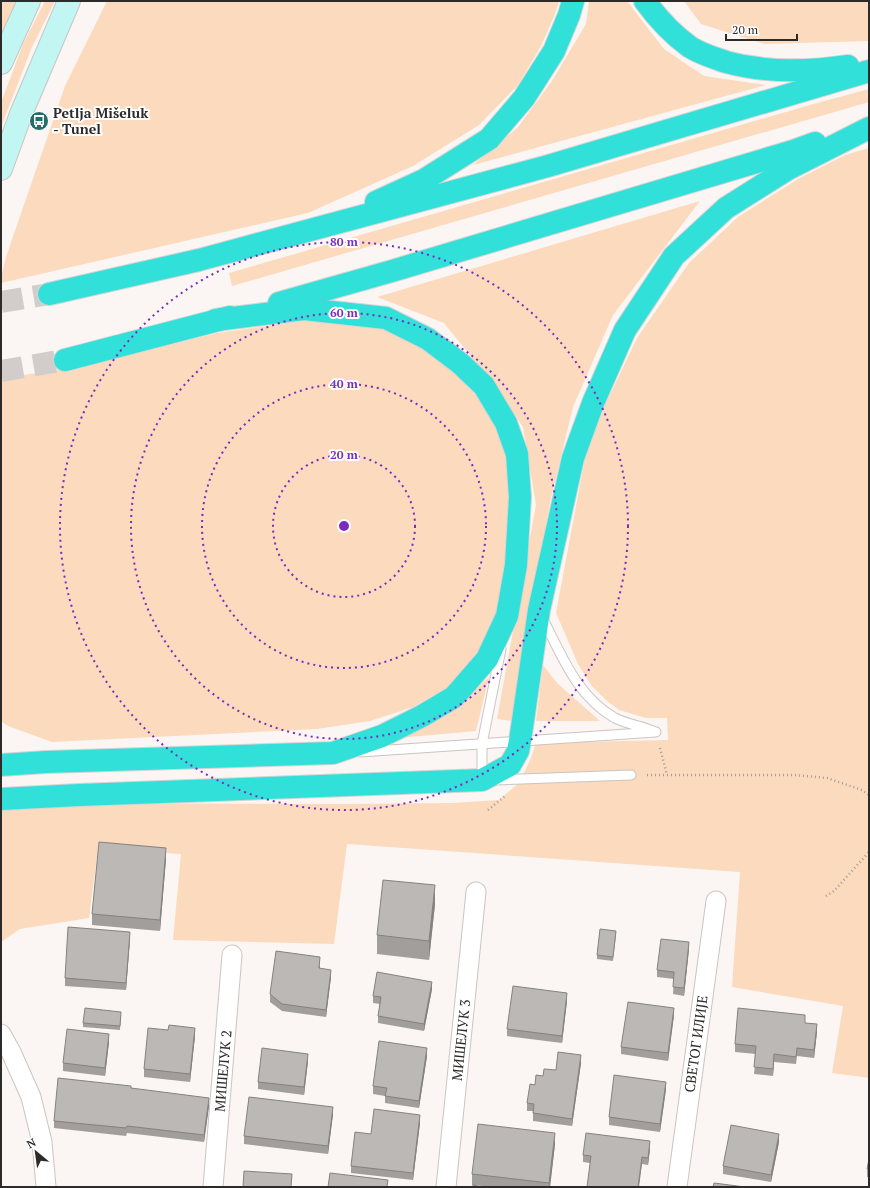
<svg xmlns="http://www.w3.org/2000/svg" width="870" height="1188" viewBox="0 0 870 1188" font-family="'PT Serif',serif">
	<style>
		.green { fill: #fbdabe }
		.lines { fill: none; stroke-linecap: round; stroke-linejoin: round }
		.highway-tunnel { stroke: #d2cdcb; stroke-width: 22; stroke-dasharray: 22 11; stroke-linecap: butt }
		.lane-casing { stroke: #c9c5c2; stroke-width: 11 }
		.street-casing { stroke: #c9c5c2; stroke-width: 21 }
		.secondary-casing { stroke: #c9c5c2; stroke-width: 24 }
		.highway-casing { stroke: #d5d5d4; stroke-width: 24 }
		.path { stroke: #a29e9c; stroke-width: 2.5; stroke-dasharray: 1 3; stroke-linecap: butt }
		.lane { stroke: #fff; stroke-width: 9 }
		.street { stroke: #fff; stroke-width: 19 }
		.secondary { stroke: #c1f6f3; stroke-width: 22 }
		.highway { stroke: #31e0d8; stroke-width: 22 }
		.wall { fill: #a29e9c }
		.shaded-wall { fill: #84817f }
		.building { fill: #bcb8b5; stroke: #84817f }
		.ring { fill: none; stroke: #7b2cbf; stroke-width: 2; stroke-dasharray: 2 4 }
		.labels { text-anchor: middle; stroke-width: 4; stroke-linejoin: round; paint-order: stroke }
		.poi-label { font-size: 14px; font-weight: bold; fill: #2d2b2a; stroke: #fff; text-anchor: start }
		.street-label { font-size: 14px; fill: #2d2b2a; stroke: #fff }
		.centre { fill: #7b2cbf; stroke: #fff; stroke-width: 2 }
		.ring-label { font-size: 12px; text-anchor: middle; font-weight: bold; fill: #7b2cbf; stroke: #fff; stroke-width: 4; stroke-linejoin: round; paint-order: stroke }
	</style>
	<rect width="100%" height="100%" fill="#fbf6f3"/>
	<g class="green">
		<path d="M1,1h20l-20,41z"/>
		<path d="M45,1h10l-23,46 -31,80v-24l22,-59z"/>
		<path d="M107,1h452l-4,13 -14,32 -23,39 -39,40 -66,41 -105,47 -307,70v-6l6,-23 58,-168z"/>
		<path d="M589,1h38l37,48 40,27 62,9 -293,80 45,-38 34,-46 34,-57z"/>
		<path d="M684,1h185v40l-105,3 -63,-20z"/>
		<path d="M869,89v13l-637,184 -3,-13 581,-168z"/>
		<path d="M869,148v930l-37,-5 11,-67 -111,-19 8,-115 -393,-28 -13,100 -161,-4 8,-86 -83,-5 -9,69 -69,11 -19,13v-133l21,-6 323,1 106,-1 48,-3 21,-18 11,-24 5,-15 132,-3 -1,-22h-21l-27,-8 -12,-9 -16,-16 -13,-21 -22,-51 29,-155 20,-53 32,-67 52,-75 49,-46 60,-38 47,-24z"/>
		<path d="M700,201l-87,114 -40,92 -23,95 -38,219 -15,-2 39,-214 -13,-78 -41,-57 -38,-47 -67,-26z"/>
		<path d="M309,320l77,9 39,20 30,25 23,23 18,32 9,25 4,42 -3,66 -9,49 -20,42 -29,34 -35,20 -43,14 -53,8 -265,13 -44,-16 -7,-5v-343l79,-11 137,-34z"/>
		<path d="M543,665l15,19 42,37h-64z"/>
		<path d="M489,677l-13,54 -78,7 65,-37z"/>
	</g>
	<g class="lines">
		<g class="highway-tunnel">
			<path d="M1,302l48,-8"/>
			<path d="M1,371l64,-11"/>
		</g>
		<defs>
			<g id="lane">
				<path d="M542,617c19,37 35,80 73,101 12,6 26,8 38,13"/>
				<path d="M360,752l296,-20"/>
				<path d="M482,780v-36l19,-95"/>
				<path d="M496,780l135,-5"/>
			</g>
			<g id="street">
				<path d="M1,1034l10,18 20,45 11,45 4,45"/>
				<path d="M213,1187l19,-232"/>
				<path d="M446,1187l30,-295"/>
				<path d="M677,1187l39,-286"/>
			</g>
			<g id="secondary">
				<path d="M1,63l28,-62"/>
				<path d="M1,169l20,-55 48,-113"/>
			</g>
			<g id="highway">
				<path d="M645,1c13,18 27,33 45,46 11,7 24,11 36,15 40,11 81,10 122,4"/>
				<path d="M376,202l48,-22 65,-41 35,-41 30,-47 15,-36 4,-14"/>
				<path d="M49,294l150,-34 349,-94 321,-95"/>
				<path d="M279,303l113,-32 401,-120 22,-8"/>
				<path d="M65,360l165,-43"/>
				<path d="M1,765l45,-3 287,-9 49,-17 40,-20 32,-19 33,-38 20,-43 9,-51 4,-68 -3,-43 -11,-31 -22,-37 -23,-22 -33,-25 -42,-21 -82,-9 -88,11"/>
				<path d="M1,799l78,-4 403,-15 28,-15 8,-14 2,-10 19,-131 34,-152 20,-55 32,-73 49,-74 52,-48 62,-39 81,-41"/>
			</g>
		</defs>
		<use href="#lane" class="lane-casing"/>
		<use href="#street" class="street-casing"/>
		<use href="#secondary" class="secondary-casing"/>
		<use href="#highway" class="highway-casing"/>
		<g class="path">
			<path d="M660,748l7,27"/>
			<path d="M647,775h147l33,3 35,12 7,5"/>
			<path d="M488,810l17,-14"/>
			<path d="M826,896l8,-5 35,-39"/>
		</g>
		<use href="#lane" class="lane"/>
		<use href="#street" class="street"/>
		<use href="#secondary" class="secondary"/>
		<use href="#highway" class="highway"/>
	</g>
	<g class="wall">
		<path d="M166,859l-6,72 -68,-6v-11z"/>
		<path d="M435,904l-6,56 -52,-6v-19z"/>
		<path d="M616,935l-3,26 -16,-2v-4z"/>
		<path d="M130,939l-4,51 -61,-4v-8z"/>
		<path d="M689,949l-5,47 -11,-2 1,-15 -17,-2v-7z"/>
		<path d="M320,965v3l11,9 -5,40 -44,-6 -12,-9v-8z"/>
		<path d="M432,989l-8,42 -46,-8v-7l2,-12 -7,-1v-7z"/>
		<path d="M567,1001l-5,42 -55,-7v-7z"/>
		<path d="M674,1015l-6,46 -47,-7v-7z"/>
		<path d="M121,1016l-1,14 -37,-3v-4z"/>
		<path d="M805,1023l12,9 -3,26 -17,-2 -1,8 -22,-2 -1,14 -19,-2 2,-20 -21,-2v-8z"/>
		<path d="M168,1030l27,6 -5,46 -46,-5v-8z"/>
		<path d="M109,1042l-4,34 -42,-5v-8z"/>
		<path d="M427,1056l-8,52 -34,-5v-7l-12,-2v-8z"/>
		<path d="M308,1061l-4,34 -46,-6v-7z"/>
		<path d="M581,1063l-9,63 -39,-5v-10h-6v-8l8,-18 8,-9 13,-6z"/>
		<path d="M131,1088l78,18 -5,36 -77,-9 -1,3 -72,-8v-7z"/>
		<path d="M666,1089l-6,43 -51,-7v-8z"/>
		<path d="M333,1114l-5,40 -84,-10v-8z"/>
		<path d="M420,1123l-7,57 -62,-7v-7l20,-32z"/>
		<path d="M779,1142l-8,40 -48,-8v-8z"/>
		<path d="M555,1144l-5,43h-57l-21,-2v-11z"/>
		<path d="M650,1149l-2,16 -6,-1 -52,-1 -7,-1v-7z"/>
		<path d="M869,1159v18h-2v-8z"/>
	</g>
	<g class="shaded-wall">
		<path d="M166,848v11l-6,72v-11z"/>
		<path d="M435,885v19l-6,56v-19z"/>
		<path d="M130,932v7l-4,51v-7z"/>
		<path d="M689,942v7l-5,47v-8z"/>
		<path d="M331,970v7l-5,40v-7z"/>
		<path d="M432,982v7l-8,42v-7z"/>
		<path d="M567,993v8l-5,42v-7z"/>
		<path d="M674,1008v7l-6,46v-8z"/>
		<path d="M817,1024v8l-3,26v-8z"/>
		<path d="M195,1028v8l-5,46v-8z"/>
		<path d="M109,1034v8l-4,34v-8z"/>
		<path d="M427,1048v8l-8,52v-7z"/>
		<path d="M308,1054v7l-4,34v-8z"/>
		<path d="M774,1054v8l-1,14v-7z"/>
		<path d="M581,1055v8l-9,63v-7z"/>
		<path d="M666,1082v7l-6,43v-8z"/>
		<path d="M209,1098v8l-5,36v-7z"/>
		<path d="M333,1107v7l-5,40v-8z"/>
		<path d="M420,1115v8l-7,57v-7z"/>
		<path d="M555,1133v11l-5,43h-1z"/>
		<path d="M779,1134v8l-8,40v-7z"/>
		<path d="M650,1141v8l-2,16v-7z"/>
		<path d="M642,1157v7l-3,23h-1z"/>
	</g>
	<g class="building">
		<path d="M99,842l67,6 -6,72 -68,-6z"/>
		<path d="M383,880l52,5 -6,56 -52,-6z"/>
		<path d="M68,927l62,5 -4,51 -61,-5z"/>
		<path d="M600,929l16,2 -3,26 -16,-2z"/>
		<path d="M661,939l28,3 -5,46 -11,-1 1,-15 -17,-2z"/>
		<path d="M276,951l44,6 -1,11 12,2 -5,40 -44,-6 -12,-10z"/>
		<path d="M377,972l55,10 -8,42 -46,-8 3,-19 -8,-1z"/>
		<path d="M513,986l54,7 -5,43 -55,-7z"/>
		<path d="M628,1002l46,6 -6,45 -47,-6z"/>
		<path d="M85,1008l36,4 -1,14 -37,-3z"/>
		<path d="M738,1008l67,7v8l12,1 -3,26 -17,-2 -1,9 -22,-3 -1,15 -19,-2 2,-21 -21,-2z"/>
		<path d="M169,1025l26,3 -5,46 -46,-5 4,-41 20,2z"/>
		<path d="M67,1029l42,5 -4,34 -42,-5z"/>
		<path d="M379,1041l48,7 -8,53 -34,-5 2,-8 -14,-2z"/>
		<path d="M262,1048l46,6 -4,33 -46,-5z"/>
		<path d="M558,1052l23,3 -9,64 -39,-6 1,-9 -7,-1 3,-19 5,1 1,-10 7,1 1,-7 12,1z"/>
		<path d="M614,1075l52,7 -6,42 -51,-7z"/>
		<path d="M58,1078l73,8v2l78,10 -5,37 -77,-9 -1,2 -72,-7z"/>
		<path d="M249,1097l84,10 -5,39 -84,-10z"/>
		<path d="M374,1109l46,6 -7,58 -62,-7 4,-34 16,2z"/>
		<path d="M478,1124l77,9 -6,50 -77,-9z"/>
		<path d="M731,1125l48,9 -8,41 -48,-9z"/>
		<path d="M586,1133l64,8 -2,17 -6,-1 -4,30h-51l4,-31 -8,-1z"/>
		<path d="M869,1159v10h-2z"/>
		<path d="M244,1171l48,3 -1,13h-48z"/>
		<path d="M330,1173l58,7 -1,7h-59z"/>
		<path d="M714,1183l31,4h-32z"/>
		<path d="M473,1185l9,2h-9z"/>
	</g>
	<g class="ring">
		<circle cx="344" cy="526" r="71"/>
		<circle cx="344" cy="526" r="142"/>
		<circle cx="344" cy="526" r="213"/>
		<circle cx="344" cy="526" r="284"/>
	</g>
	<defs>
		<symbol id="bus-disc" viewBox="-11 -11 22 22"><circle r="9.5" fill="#236e6a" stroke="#fff"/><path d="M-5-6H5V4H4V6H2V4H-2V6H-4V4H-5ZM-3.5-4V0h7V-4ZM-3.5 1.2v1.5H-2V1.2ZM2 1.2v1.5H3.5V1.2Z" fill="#fff"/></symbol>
	</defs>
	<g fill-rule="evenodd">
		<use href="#bus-disc" x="28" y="110" width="22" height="22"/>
	</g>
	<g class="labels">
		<g class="poi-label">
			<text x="53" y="118">Petlja Mišeluk<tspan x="53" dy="16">- Tunel</tspan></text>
		</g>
		<g class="street-label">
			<text transform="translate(461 1040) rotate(-84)" y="5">МИШЕЛУК 3</text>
			<text transform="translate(696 1044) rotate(-82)" y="5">СВЕТОГ ИЛИЈЕ</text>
			<text transform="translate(223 1071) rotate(-85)" y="5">МИШЕЛУК 2</text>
		</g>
	</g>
	<circle cx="344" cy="526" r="6" class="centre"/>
	<g class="ring-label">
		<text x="344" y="246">80 m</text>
		<text x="344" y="317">60 m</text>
		<text x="344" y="388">40 m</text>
		<text x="344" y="459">20 m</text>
	</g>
	<rect width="870" height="1188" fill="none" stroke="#2d2b2a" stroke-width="4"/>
	<g transform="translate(36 1152) rotate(331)" stroke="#ffffff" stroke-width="3" paint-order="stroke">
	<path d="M0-3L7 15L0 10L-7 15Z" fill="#2d2b2a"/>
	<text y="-6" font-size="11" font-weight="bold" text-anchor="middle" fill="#2d2b2a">N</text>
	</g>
	<path d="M726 34v6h71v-6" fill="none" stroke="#2d2b2a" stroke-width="2"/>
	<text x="732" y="34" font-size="12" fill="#2d2b2a" stroke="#ffffff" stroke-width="3" paint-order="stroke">20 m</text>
</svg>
